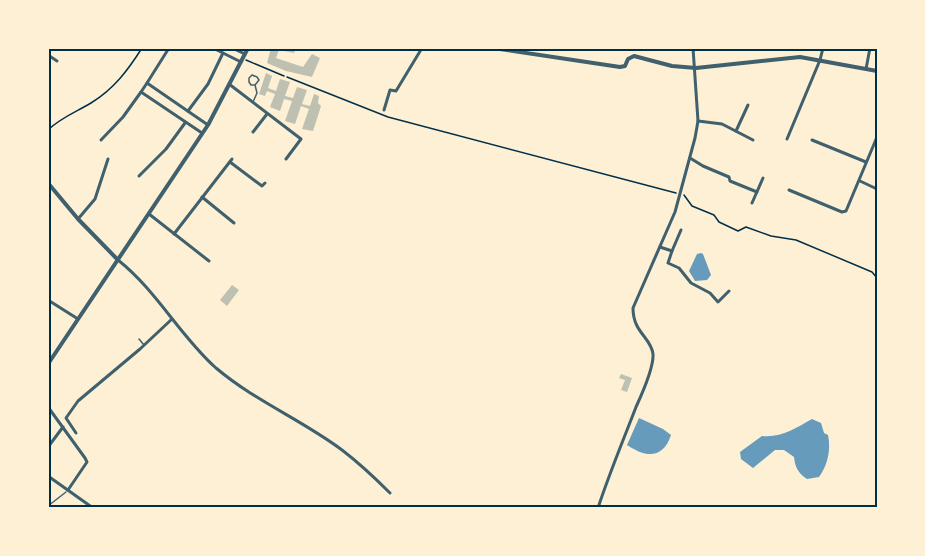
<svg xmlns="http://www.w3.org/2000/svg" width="925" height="556" viewBox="0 0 925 556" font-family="'Exo 2',sans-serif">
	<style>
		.water { fill: #669bbc }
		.building { fill: #bec0b2 }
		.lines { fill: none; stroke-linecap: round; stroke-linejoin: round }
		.path { stroke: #003049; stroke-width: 1.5 }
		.service { stroke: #3f606c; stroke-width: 1.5 }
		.minor { stroke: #3f606c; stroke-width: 3 }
		.tertiary { stroke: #3f606c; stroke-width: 4 }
		.neatline { fill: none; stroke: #003049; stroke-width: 2 }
	</style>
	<rect width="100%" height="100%" fill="#fdf0d5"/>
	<g class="water">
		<path d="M701,253l2,1 8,21 -4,5 -12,1 -6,-10 8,-17z"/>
		<path d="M639,418l24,11 8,6c-8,24 -25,23 -44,10z"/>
		<path d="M812,419l9,4 3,10 4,2c3,14 0,30 -9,42l-12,2c-9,-6 -12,-12 -13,-22l-10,-7h-9l-22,18 -12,-9 -1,-7 22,-16c19,2 34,-8 50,-17z"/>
	</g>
	<g class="building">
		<path d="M271,48h25l-2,5 -15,-3 -3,8 27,9 9,-13 8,4 -8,19 -26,-6 -19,-8z"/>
		<path d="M266,73l6,3 -4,12 8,3 4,-12 10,3 -5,14 8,2 4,-11 10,3 -5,14 8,2 4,-12 5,2 -1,7 3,3 -8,25 -11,-2 7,-20 -8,-3 -6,18 -10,-3 7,-20 -8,-2 -4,12 -10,-4 5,-13 -8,-3 -2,5 -6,-2z"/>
		<path d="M232,285l7,5 -12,16 -7,-6z"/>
		<path d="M621,374l11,4 -5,14 -6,-2 4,-10 -6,-2z"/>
	</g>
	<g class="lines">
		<g class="path">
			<path d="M246,60l38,16"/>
			<path d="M287,77l101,40 288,76"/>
			<path d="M48,130c12,-12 28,-18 43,-27 23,-14 37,-33 51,-55"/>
			<path d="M684,195l8,11 22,9 5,7 19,9 8,-4 25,9 25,4 76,32 5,6"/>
		</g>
		<g class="service">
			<path d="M253,102l4,-9 -2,-8 4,-5 -2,-3 -5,-2 -3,3v4l2,3h4"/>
			<path d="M139,339l5,6"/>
			<path d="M48,506l18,-14"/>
			<path d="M48,507l1,1"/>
		</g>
		<g class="minor">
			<path d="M213,48l28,14"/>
			<path d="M232,48l13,6"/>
			<path d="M48,55l9,6"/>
			<path d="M866,69l4,-21"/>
			<path d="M147,83l22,-35"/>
			<path d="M229,84l72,55 -15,20"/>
			<path d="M384,110l6,-20 6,1 26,-43"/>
			<path d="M188,111l20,-27 15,-31"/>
			<path d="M698,121l24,3 31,16"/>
			<path d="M736,131l12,-26"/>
			<path d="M253,132l14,-18"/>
			<path d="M202,133l-61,-41 6,-9 61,42"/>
			<path d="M787,139l33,-79 3,-12"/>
			<path d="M101,140l22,-23 18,-25"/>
			<path d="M812,140l54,22"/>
			<path d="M690,158l13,8 26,11 1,4 27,11"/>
			<path d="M230,162l32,24 3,-3"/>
			<path d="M139,176l27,-27 19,-26"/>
			<path d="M860,181l17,8"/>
			<path d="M789,190l53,22 4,-1 31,-74"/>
			<path d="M202,197l32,26"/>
			<path d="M752,203l11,-25"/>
			<path d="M149,214l60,47"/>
			<path d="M78,219l17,-20 13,-40"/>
			<path d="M174,234l58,-75"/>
			<path d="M660,247l12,4 9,-21"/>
			<path d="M672,251l-4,12 11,5 12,15 19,10 8,9 11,-11"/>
			<path d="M118,260c39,31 62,76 98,108 39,33 86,52 126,82 17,13 33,28 48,43"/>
			<path d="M48,300l30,19"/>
			<path d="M48,407l37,51 2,4 -19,28"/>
			<path d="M76,433l-10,-15 12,-17 62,-52 32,-30"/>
			<path d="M48,447l15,-20"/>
			<path d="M48,476l45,32"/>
			<path d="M598,508c11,-34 25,-67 38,-101 6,-13 18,-39 17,-53 -2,-17 -20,-21 -20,-46l42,-96 20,-74 3,-17 -5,-73"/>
		</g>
		<g class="tertiary">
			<path d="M493,48l127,19 5,-1 3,-7 6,-3 38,10 24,2 104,-11 77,14"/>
			<path d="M48,183l30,36 40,41"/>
			<path d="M48,364l160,-239 40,-77"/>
		</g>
	</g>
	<rect width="925" height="556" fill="none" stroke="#fdf0d5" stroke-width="99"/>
	<rect x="50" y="50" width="826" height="456" class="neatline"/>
</svg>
